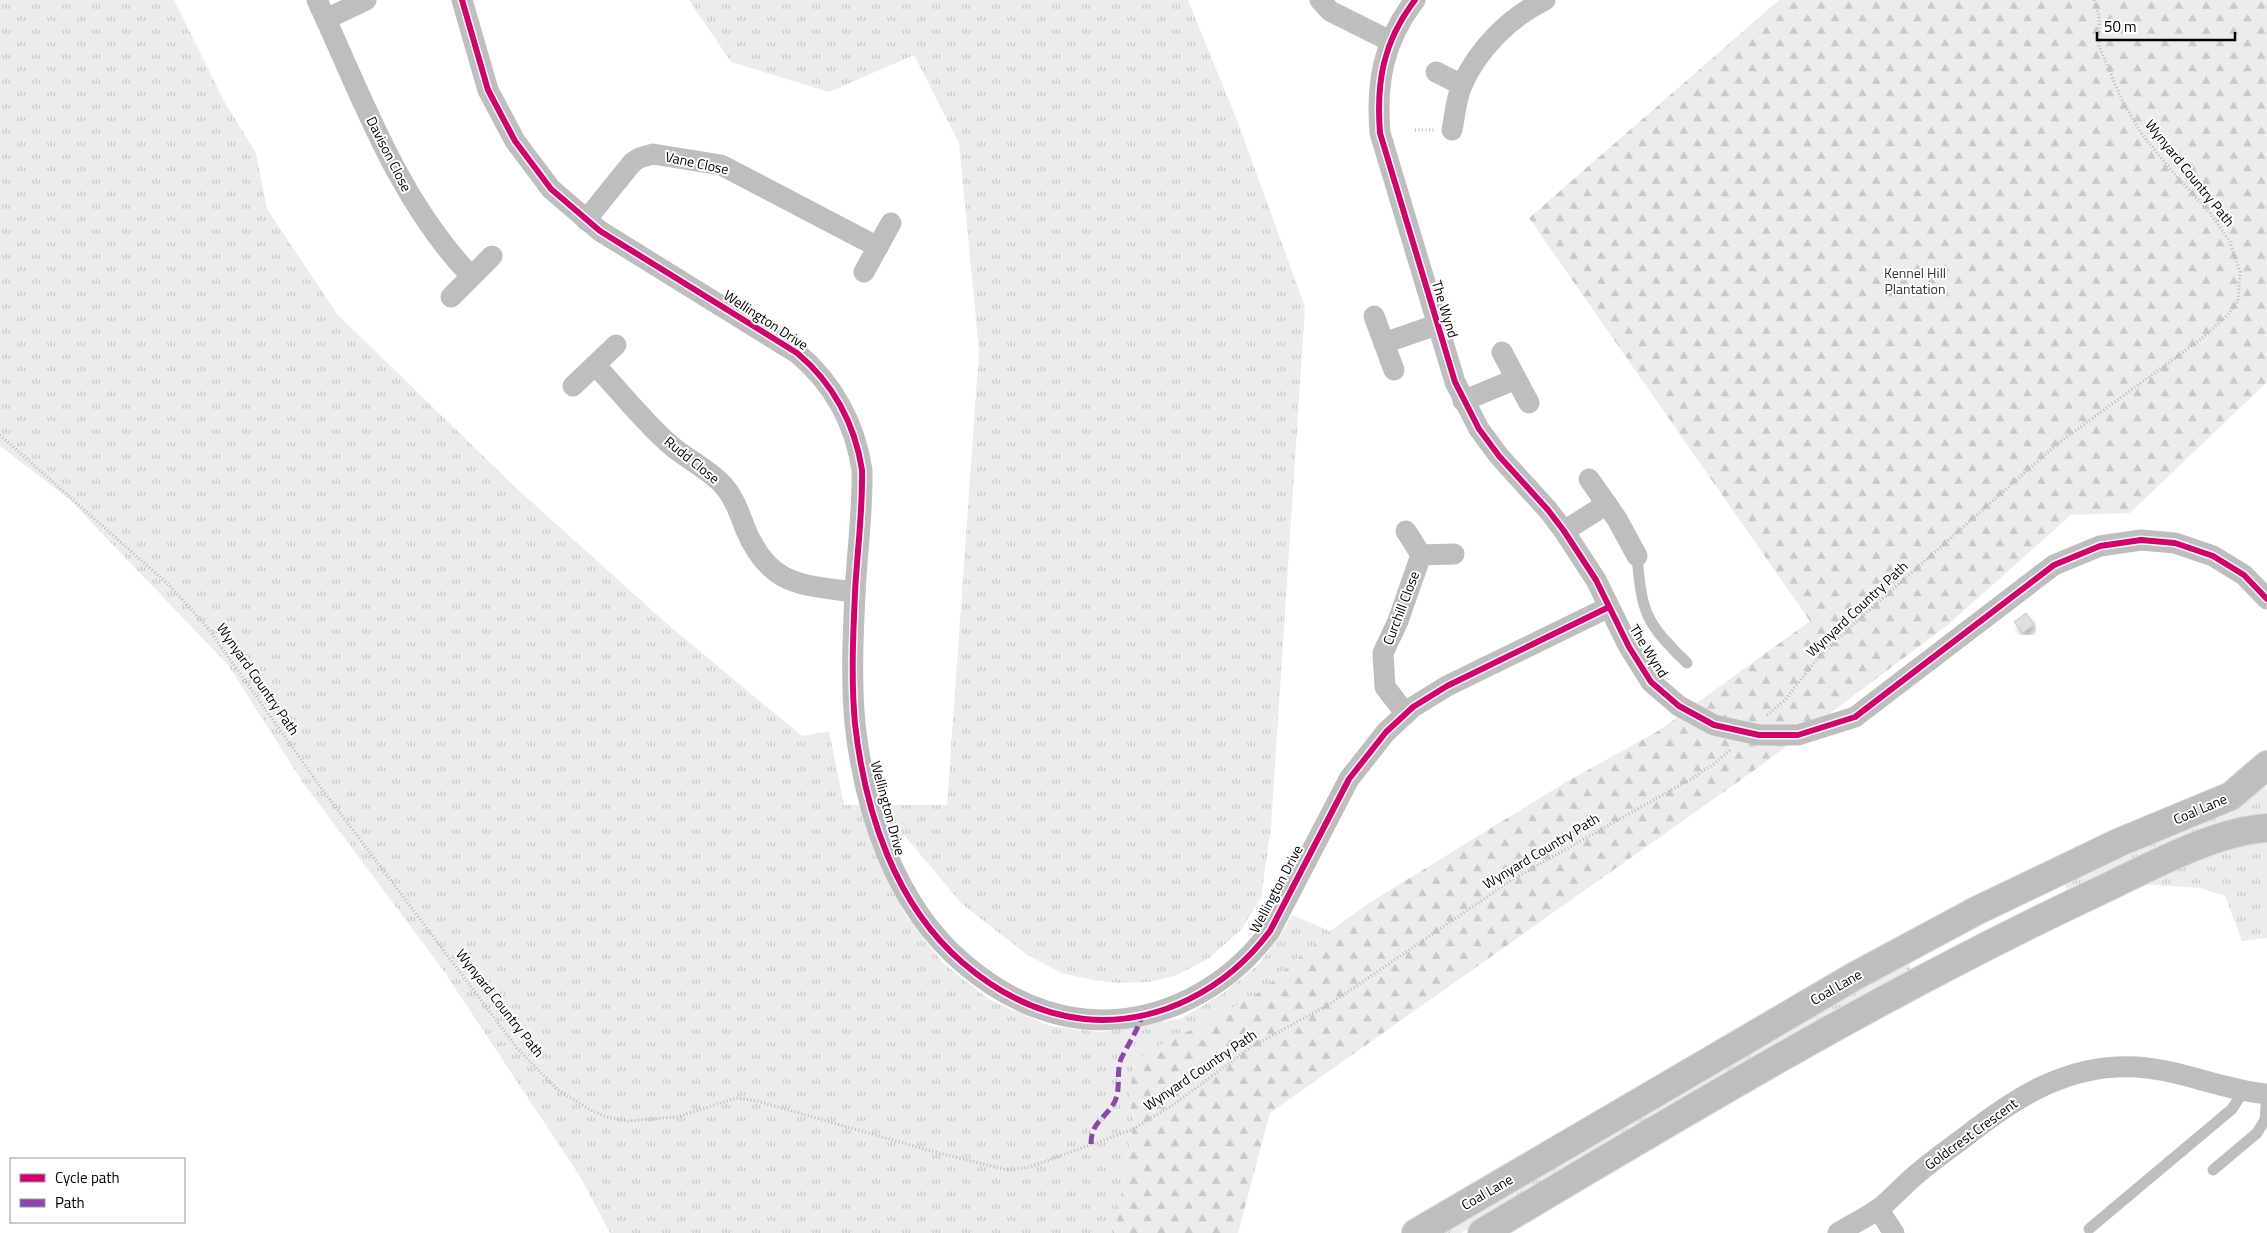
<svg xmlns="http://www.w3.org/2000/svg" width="2267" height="1233" viewBox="0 0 2267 1233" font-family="'Titillium Web',sans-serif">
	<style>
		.grass { fill: url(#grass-tufts) }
		.forest { fill: url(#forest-firs) }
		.building { fill: #dfdfdf; stroke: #c7c7c7; filter: url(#shadow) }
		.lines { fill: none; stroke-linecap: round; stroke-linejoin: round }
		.highway-casing { stroke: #dbdbdb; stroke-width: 30 }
		.path { stroke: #b9b9b9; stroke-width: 3; stroke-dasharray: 1 2.5; stroke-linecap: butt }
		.lane { stroke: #bebebe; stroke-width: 11 }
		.street { stroke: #bebebe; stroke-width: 21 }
		.highway { stroke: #bebebe; stroke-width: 28 }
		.quiet { stroke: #8e44ad; stroke-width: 5; stroke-dasharray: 10 5; stroke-linecap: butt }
		.cycleway-casing { stroke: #fff; stroke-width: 9 }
		.cycleway { stroke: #d6006c; stroke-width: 6 }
		.labels { text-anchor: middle; stroke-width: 4; stroke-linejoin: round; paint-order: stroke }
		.street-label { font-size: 14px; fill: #000; stroke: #fff }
		.park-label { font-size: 14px; fill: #333; stroke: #fff }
	</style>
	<defs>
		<pattern id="grass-tufts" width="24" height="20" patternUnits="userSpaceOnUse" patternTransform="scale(1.25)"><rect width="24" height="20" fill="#ececec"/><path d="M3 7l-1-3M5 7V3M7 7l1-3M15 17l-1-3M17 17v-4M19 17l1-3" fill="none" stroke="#c9c9c9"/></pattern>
		<pattern id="forest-firs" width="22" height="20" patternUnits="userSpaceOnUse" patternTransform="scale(1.25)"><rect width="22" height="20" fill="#ececec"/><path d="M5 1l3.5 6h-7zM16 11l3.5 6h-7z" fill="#c9c9c9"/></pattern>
		<filter id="shadow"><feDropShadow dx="3" dy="5.5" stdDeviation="2.5" flood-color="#0004"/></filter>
	</defs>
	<rect width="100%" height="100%" fill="#fff"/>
	<g class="grass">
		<path d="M0,0h174l50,101 32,52 11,56 70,105 177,172 151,136 137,114 27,-5 15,74h103l32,-454 -20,-208 -45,-88 -85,37 -98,-30 -42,-62h499l49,120 68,187 -34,519 -10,72 -20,32 -32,28 -34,18 -26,6 -30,1 -26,-3 -32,-7 -35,-19 -65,-51 -57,-68 -31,9 32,70 38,49 47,37 60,26 49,6 81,-13 42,-25 36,-29 22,-29 12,-21 38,16 -69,60 -58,34 -34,14 -40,62 5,18 -19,114h-505l-29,-55 -138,-208 -141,-189 -74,-116 -159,-166 -69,-53z"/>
		<path d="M2265,785l2,7v22l-29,5 -172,71 -2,-11z"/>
		<path d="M2267,842v96l-25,3 -17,-45 -25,-8 -59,-4 93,-37z"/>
		<path d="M1907,960l4,9 -438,257 -12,7h-25z"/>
	</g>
	<path class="forest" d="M1779,0h488v382l-137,131 -59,2 -122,109 -197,148 -482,341 -32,120h-123l19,-114 -5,-18 4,-38 36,-24 34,-14 58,-34 69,-60 39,-28 197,-121 92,-51 152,-110 -281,-403z"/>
	<path class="building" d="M2026,613l8,11 -11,9 -9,-11z"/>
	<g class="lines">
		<defs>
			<g id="highway">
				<path d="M1416,1233l439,-257 121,-65 144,-69 111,-46 36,-31"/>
				<path d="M1482,1233c200,-119 400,-240 611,-339 49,-23 120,-63 174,-66"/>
			</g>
		</defs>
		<use href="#highway" class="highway-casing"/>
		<g class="path">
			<path d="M1415,130h19"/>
			<path d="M0,435l170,151 37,41 112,158 198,263 41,42 34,21 18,7 18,3 49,-4 59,-19 21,3 174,50 76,19 23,-3 101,-37 42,-25 78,-58 79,-43 183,-125 178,-100 24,-16 16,-14"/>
			<path d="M1767,715l17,-14 33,-42 31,-30 209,-185 144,-105 26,-23 11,-15 2,-29 -10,-30 -20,-29 -38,-42 -31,-38 -20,-35 -22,-52v-30l-5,-16"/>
		</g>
		<g class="lane">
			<path d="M1637,556c5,58 8,66 50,107"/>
			<path d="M2213,1170l44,-37 8,-13 2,-26"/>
			<path d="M2089,1229l143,-120 11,-17"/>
		</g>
		<g class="street">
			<path d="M317,0c45,96 80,199 154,276"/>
			<path d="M462,0l26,90 27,51 36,48 49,42 197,122c36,30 58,71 65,117 1,41 -5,82 -7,123 -2,43 -4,88 0,131 10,88 40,181 108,239 35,30 75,51 121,56 74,7 143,-30 186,-88l79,-152 37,-47 27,-25 34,-21 162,-79"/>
			<path d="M1320,0l10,11 60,30"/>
			<path d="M1415,0c-32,42 -39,82 -35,133l75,249 24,47 20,27 49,54 16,21 32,49 33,67 22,35 28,24 35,19 45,10h39l57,-18 199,-152 46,-19 41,-6 34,3 38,13 31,19 23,24"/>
			<path d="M326,19l40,-19"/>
			<path d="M1436,72l26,13"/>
			<path d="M1452,130c3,-15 4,-31 10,-45 16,-36 48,-68 83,-85"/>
			<path d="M586,220l46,-57 7,-5 14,-4 68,11 157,82"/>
			<path d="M864,272l27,-49"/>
			<path d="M451,297l41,-41"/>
			<path d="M1374,316l20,54"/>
			<path d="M1384,343l52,-18"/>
			<path d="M1502,352l27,51"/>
			<path d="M595,365c26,27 50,59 79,83 15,12 33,21 46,34 13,12 19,30 25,46 24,58 55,57 110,64"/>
			<path d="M573,386l43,-41"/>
			<path d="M1463,401l53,-22"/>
			<path d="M1589,479l28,40 20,37"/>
			<path d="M1406,531l15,24 33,-1"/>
			<path d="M1564,531l43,-27"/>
			<path d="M1406,714l-21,-27 -2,-34 15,-32 23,-66"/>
			<path d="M1878,1209l16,24"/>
			<path d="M1838,1233c13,-8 27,-15 39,-23 14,-10 26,-25 40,-36 15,-13 32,-25 48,-37 51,-40 103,-74 172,-70 45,3 85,23 130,27"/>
		</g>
		<use href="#highway" class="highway"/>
		<path class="quiet" d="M1091,1144c0,-23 15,-25 24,-43 6,-13 1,-29 6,-42 7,-15 16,-27 21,-43"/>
		<defs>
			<g id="cycleway">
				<path d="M462,0l26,90 27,51 36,48 49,42 197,122c36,30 58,71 65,117 1,41 -5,82 -7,123 -2,43 -4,88 0,131 10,88 40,181 108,239 35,30 75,51 121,56 74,7 143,-30 186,-88l79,-152 37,-47 27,-25 34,-21 162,-79"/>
				<path d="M1415,0c-32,42 -39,82 -35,133l75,249 24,47 20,27 49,54 16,21 32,49 33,67 22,35 28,24 35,19 45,10h39l57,-18 199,-152 46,-19 41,-6 34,3 38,13 31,19 23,24"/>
			</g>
		</defs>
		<use href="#cycleway" class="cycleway-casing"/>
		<use href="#cycleway" class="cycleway"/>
	</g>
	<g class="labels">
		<g class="street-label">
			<text transform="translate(389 154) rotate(63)" y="5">Davison Close</text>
			<text transform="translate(697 163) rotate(12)" y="5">Vane Close</text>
			<text transform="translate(2190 173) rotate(51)" y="5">Wynyard Country Path</text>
			<text transform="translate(1445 309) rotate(73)" y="5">The Wynd</text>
			<text transform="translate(766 320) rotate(33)" y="5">Wellington Drive</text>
			<text transform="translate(692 460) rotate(39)" y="5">Rudd Close</text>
			<text transform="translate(1401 608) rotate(-69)" y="5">Curchill Close</text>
			<text transform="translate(1857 609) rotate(-43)" y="5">Wynyard Country Path</text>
			<text transform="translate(1649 651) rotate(58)" y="5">The Wynd</text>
			<text transform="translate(258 679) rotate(55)" y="5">Wynyard Country Path</text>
			<text transform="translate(888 808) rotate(75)" y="5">Wellington Drive</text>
			<text transform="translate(2200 809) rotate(-23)" y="5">Coal Lane</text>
			<text transform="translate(1541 851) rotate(-31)" y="5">Wynyard Country Path</text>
			<text transform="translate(1276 889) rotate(-62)" y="5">Wellington Drive</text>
			<text transform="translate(1836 987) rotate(-30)" y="5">Coal Lane</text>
			<text transform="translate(500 1003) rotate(52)" y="5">Wynyard Country Path</text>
			<text transform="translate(1200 1070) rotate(-34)" y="5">Wynyard Country Path</text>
			<text transform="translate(1971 1134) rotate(-36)" y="5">Goldcrest Crescent</text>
			<text transform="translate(1487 1192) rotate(-30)" y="5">Coal Lane</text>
		</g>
		<g class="park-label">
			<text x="1915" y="278">Kennel Hill<tspan x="1915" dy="16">Plantation</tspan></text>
		</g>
	</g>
	<rect x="10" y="1158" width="175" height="65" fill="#ffffff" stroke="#999999"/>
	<rect x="20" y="1174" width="25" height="8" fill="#d6006c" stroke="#999999"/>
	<text x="55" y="1183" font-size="15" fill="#000000">Cycle path</text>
	<rect x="20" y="1199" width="25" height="8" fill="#8e44ad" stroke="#999999"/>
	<text x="55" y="1208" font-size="15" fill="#000000">Path</text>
	<path d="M2097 32v8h138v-8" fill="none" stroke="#000000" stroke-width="2.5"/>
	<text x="2104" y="32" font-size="15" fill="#000000" stroke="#ffffff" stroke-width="4" paint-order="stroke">50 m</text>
</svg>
